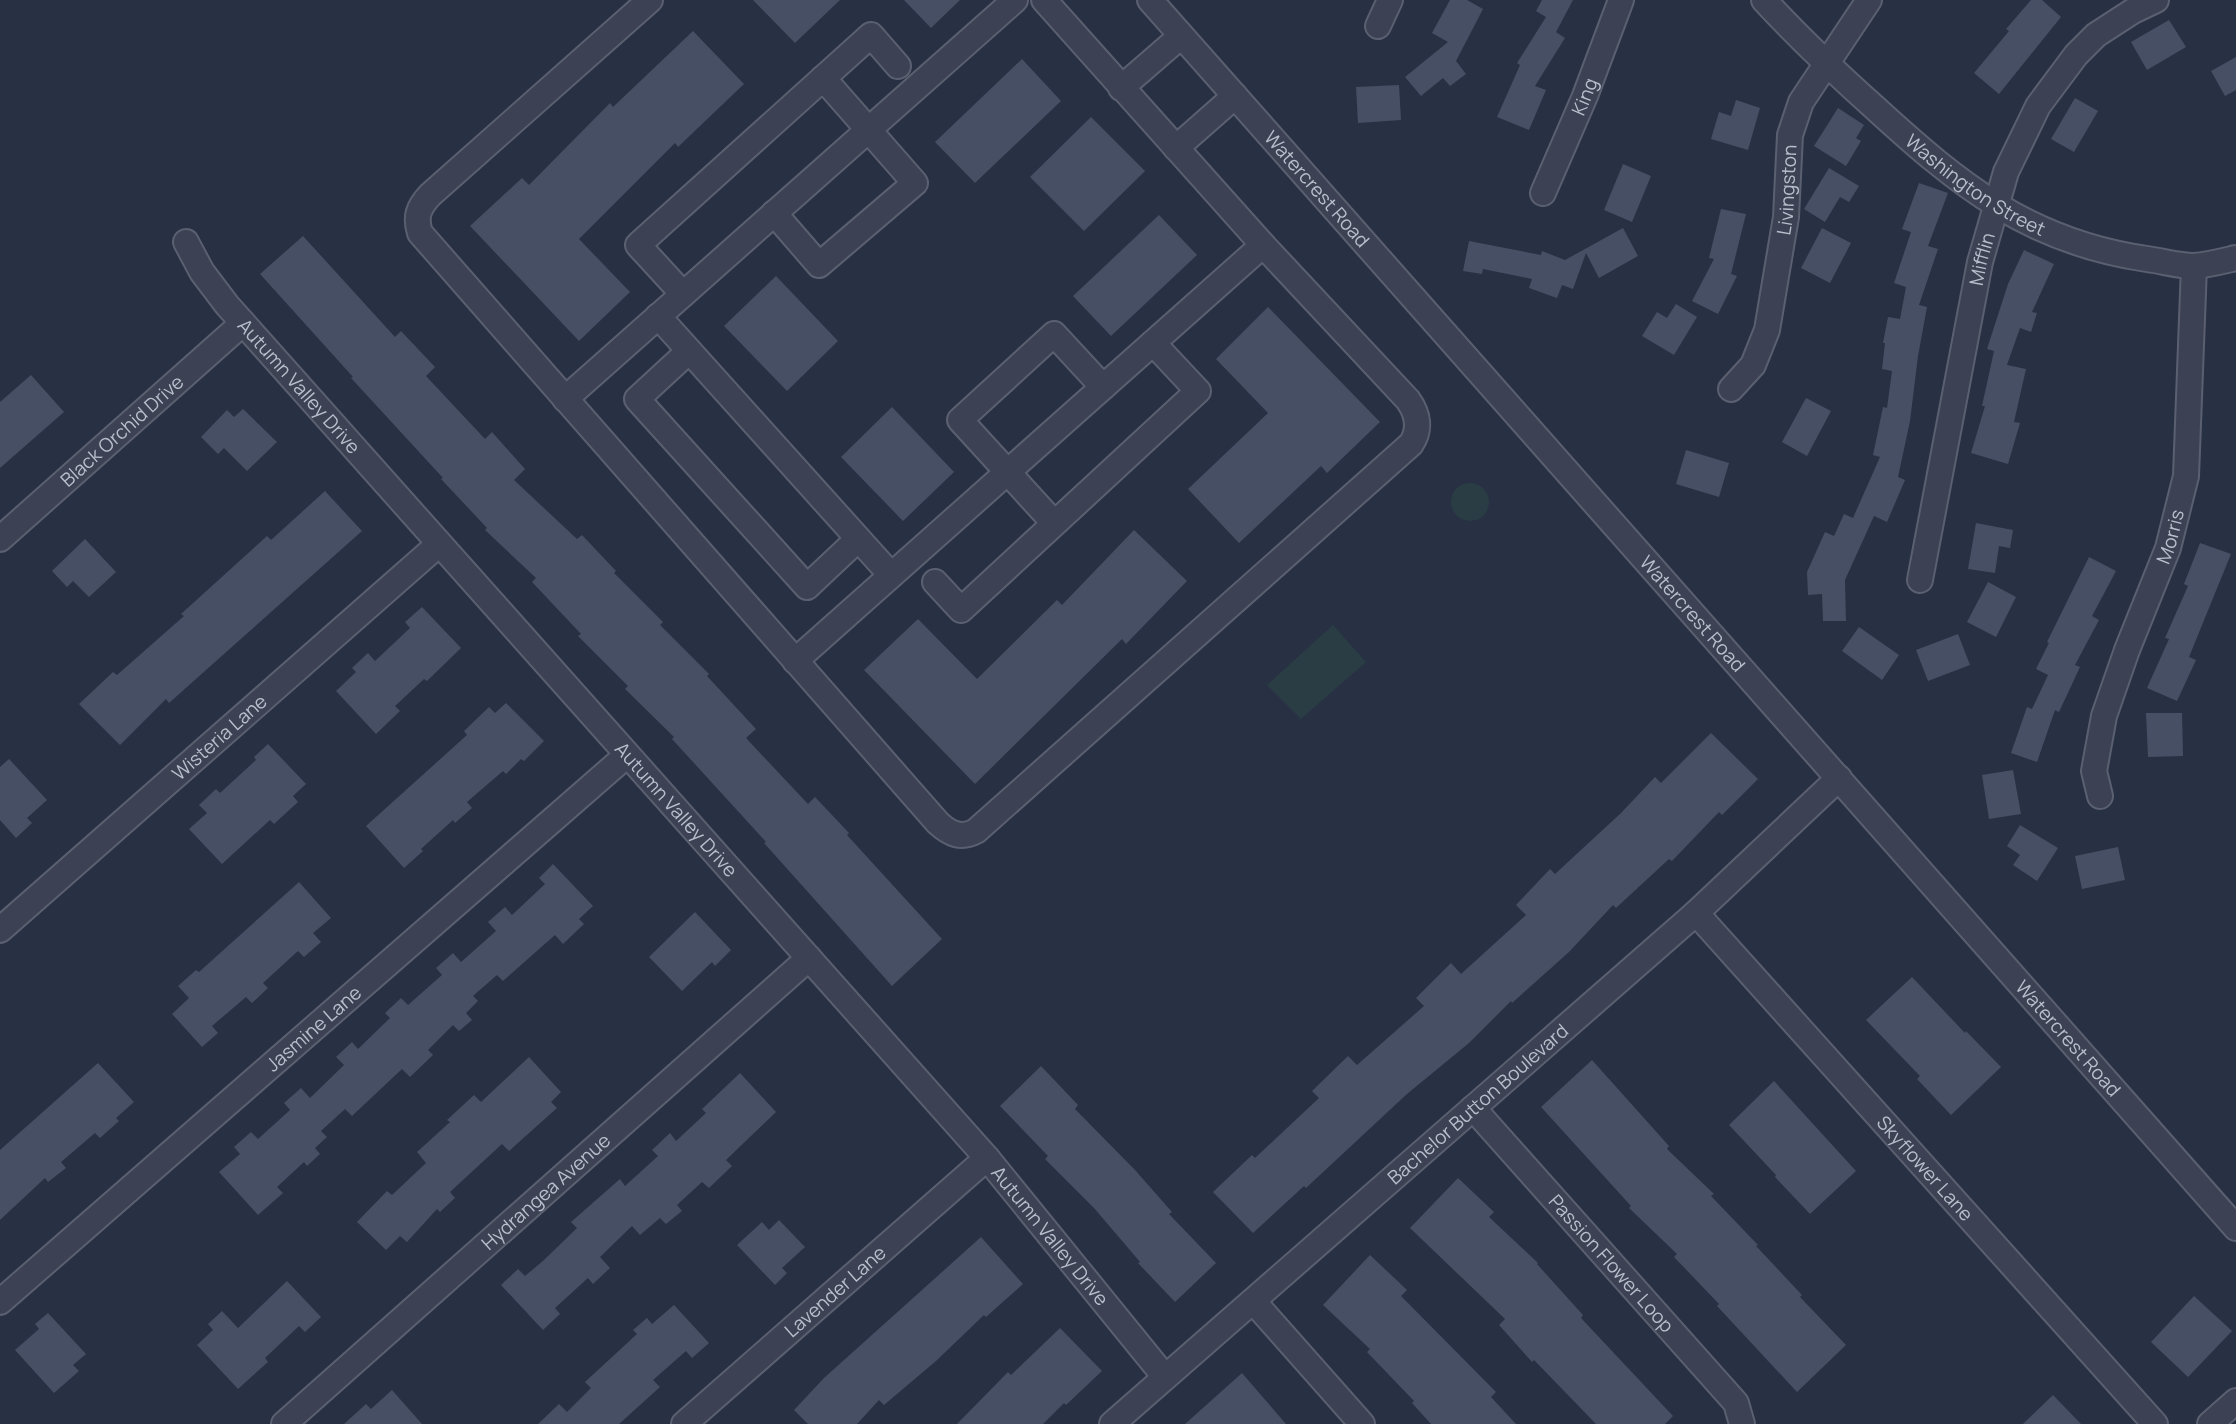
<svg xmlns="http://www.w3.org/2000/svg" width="2236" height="1424" viewBox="0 0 2236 1424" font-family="Manrope,sans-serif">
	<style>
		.green { fill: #2a3d44 }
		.building { fill: #474f65 }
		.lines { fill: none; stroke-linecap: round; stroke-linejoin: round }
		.minor-casing { stroke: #5b6070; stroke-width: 28 }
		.minor { stroke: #3c4253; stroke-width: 24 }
		.labels { text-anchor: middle; stroke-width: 5; stroke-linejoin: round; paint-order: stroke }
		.street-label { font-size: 19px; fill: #babecc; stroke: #212738 }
	</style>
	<rect width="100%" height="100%" fill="#283043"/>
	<g class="green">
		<circle cx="1470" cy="502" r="19"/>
		<path d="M1333,625l33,37 -65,57 -34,-34z"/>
	</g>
	<g class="building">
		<path d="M753,0h87l-45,43z"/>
		<path d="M904,0h56l-29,28z"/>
		<path d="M1450,0h17l16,9 -27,52 10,13 -16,12 -7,-8 -22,18 -16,-19 43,-35 -16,-9z"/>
		<path d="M1542,0h31l-17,32 9,6 -30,48 11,4 -17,40 -32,-13 23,-52 -3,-2 29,-46 -10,-6z"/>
		<path d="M2031,0h11l19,17 -62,77 -25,-21 35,-42 -3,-2z"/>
		<path d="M2169,20l17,27 -39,23 -16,-28z"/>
		<path d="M693,31l51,53 -66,63 -3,-4 -96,96 51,53 -51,49 -109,-115 52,-48 7,7 81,-82 3,4z"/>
		<path d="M2236,57v33l-11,6 -14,-25z"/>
		<path d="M1022,59l39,42 -86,82 -40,-41z"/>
		<path d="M1399,85l2,35 -43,3 -2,-36z"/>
		<path d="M2075,98l23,13 -24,41 -23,-13z"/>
		<path d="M1736,100l24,8 -12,42 -37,-11 8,-27 12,4z"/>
		<path d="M1838,108l26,17 -8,13 5,3 -15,25 -32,-20z"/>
		<path d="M1091,117l54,54 -61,60 -54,-54z"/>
		<path d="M1623,164l28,12 -19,46 -28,-12z"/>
		<path d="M1829,168l30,18 -10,16 -9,-5 -15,25 -21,-13z"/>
		<path d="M1919,183l29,10 -20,53 10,3 -19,56 8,2 -9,49 -8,65 -12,56 7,3 -18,42 -13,-6 -29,64 1,41h-23l-1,-27 -14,1 -1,-23 18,-40 9,4 10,-22 9,4 27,-61 -7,-2 10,-48 4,1 5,-37 -10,-2 3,-26h-2l5,-26 12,2 6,-32 -12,-4 17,-51 -9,-3z"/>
		<path d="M1721,209l25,5 -15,60 6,2 -19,38 -26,-13 22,-42 -5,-1z"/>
		<path d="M1159,215l38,40 -86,81 -38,-40z"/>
		<path d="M1623,228l15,28 -39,22 -13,-25 -13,36 -11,-4 -5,13 -28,-10 3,-9 -49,-10 -1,5 -19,-3 6,-30 72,14 1,-4 23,9z"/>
		<path d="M1822,228l29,15 -21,40 -29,-15z"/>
		<path d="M303,236l92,101 6,-6 34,36 -9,9 59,63 7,-7 33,37 -11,11 63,59 5,-4 34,36 -2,2 49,49 -3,3 49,49 -2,2 49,53 -10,9 62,66 7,-7 34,36 -2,2 95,104 -50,47 -128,-143 2,-1 -94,-103 2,-2 -49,-48 3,-3 -50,-50 3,-2 -49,-52 4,-4 -51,-48 2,-2 -46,-49 2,-1 -92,-100 2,-1 -93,-103z"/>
		<path d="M2024,250l30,14 -22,48 5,1 -6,19 -11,-4 -13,37 19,4 -12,53 6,1 -12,41 -37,-11 14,-47h-3l12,-55 -7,-2 21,-65z"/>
		<path d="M776,276l62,65 -51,50 -63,-65z"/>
		<path d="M1676,304l21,13 -23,38 -32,-19 15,-24 10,6z"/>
		<path d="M1268,307l112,115 -53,51 -6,-7 -82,77 -51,-54 80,-76 -52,-54z"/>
		<path d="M31,375l33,37 -64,56v-66z"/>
		<path d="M1806,398l25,13 -24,45 -25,-14z"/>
		<path d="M892,407l62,65 -51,49 -62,-64z"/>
		<path d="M243,409l34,33 -30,29 -23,-23 -6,6 -17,-17 26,-27 7,7z"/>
		<path d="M1686,450l43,13 -10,34 -43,-13z"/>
		<path d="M325,491l37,40 -193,172 -3,-4 -46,46 -41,-41 34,-32 4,3 67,-59 -3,-2 86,-78 4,4z"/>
		<path d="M1976,523l37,7 -3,18 -11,-2 -4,27 -27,-4z"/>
		<path d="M1134,530l53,51 -61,63 -4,-5 -147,145 -111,-114 54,-51 59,60 80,-79 5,5z"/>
		<path d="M85,539l31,33 -27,25 -16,-16 -6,6 -15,-16z"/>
		<path d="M2200,543l31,11 -42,103 7,3 -19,41 -30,-13 22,-49 -4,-1 23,-52 -4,-2z"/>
		<path d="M2089,557l27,14 -24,45 7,4 -24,45 5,2 -21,45 -4,-2 -18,52 -26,-9 16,-46 5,2 16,-34 -12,-6 13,-26 -2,-1z"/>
		<path d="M1988,582l28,15 -20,40 -29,-15z"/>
		<path d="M422,607l39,41 -34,33 -3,-2 -29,27 5,5 -24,23 -40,-43 20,-19 -4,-4 16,-15 7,8 35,-33 -5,-6z"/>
		<path d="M1859,627l40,28 -17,25 -40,-29z"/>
		<path d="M1958,634l12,31 -42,16 -12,-31z"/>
		<path d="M506,703l38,38 -20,20 -3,-2 -15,15 -3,-3 -36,31 5,6 -17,15 -2,-3 -32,29 2,2 -19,17 -38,-42 101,-91 -3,-4 25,-24 6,6z"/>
		<path d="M2146,713h36l1,43 -35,1z"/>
		<path d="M1711,733l47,46 -36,36 -3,-3 -47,49 -3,-2 -53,49 -3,-3 -44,47 -57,51 -1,-2 -42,42 -62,51 -101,94 -2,-2 -51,47 -40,-41 39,-37 3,3 64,-60 -7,-7 36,-35 9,9 67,-59 -8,-8 35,-35 10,11 65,-59 -10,-10 34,-36 5,5 66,-61 34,-36 6,6z"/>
		<path d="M268,744l38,40 -13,12 5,6 -24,22 -4,-4 -48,44 -33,-35 18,-16 -8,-8 17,-16 4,4 36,-33 -2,-3z"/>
		<path d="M9,759l38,41 -20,18 5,5 -16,15 -16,-18v-53z"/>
		<path d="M2013,770l8,44 -32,5 -7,-44z"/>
		<path d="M2020,825l38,23 -21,33 -24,-16 7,-10 -13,-9z"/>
		<path d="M2118,847l7,33 -43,9 -7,-33z"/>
		<path d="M553,864l40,42 -14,13 5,5 -21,20 -8,-9 -52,46 -6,-6 -24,21 5,5 -12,12 6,7 -13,11 -6,-6 -25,25 5,5 -23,22 -8,-8 -50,47 -7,-7 -24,22 6,6 -12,11 5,6 -13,12 -3,-4 -27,25 6,6 -25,22 -39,-43 21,-18 -6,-7 17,-15 7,7 32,-29 -6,-7 17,-15 9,10 34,-33 -8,-8 16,-15 6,7 32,-31 -5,-5 16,-15 7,7 34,-30 -6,-7 17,-15 8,9 35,-31 -8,-9 17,-15 7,8 33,-31 -6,-6z"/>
		<path d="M299,882l32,36 -18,15 8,9 -17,15 -6,-6 -35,32 5,5 -16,15 -6,-6 -34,29 6,7 -16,14 -30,-33 17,-16 -11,-12 18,-16 3,2z"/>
		<path d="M695,912l36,38 -16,16 -3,-4 -30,29 -33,-34z"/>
		<path d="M1912,977l53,56 1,-2 35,36 -50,48 -34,-36 3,-3 -54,-56z"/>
		<path d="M529,1057l32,35 -10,10 6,6 -48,43 -7,-7 -52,48 5,6 -15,14 -3,-3 -30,33 -7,-6 -14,14 -29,-28 30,-31 5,4 34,-32 -9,-11 33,-30 -3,-2 27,-25 7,7z"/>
		<path d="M1592,1060l77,86 -2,3 47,45 -3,2 47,49 -2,1 46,49 -2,2 46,48 -49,47 -80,-86 2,-2 -45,-47 3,-3 -48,-46 2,-2 -90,-99z"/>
		<path d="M98,1063l36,39 -18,16 3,3 -19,17 -5,-5 -34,29 5,6 -18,14 -3,-4 -45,42v-70z"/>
		<path d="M1041,1066l37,39 -3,4 60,61 37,42 -3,2 47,49 -41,39 -37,-39 2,-1 -46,-54 -49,-49 3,-3 -48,-50z"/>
		<path d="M740,1073l36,39 -50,48 6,6 -23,22 -7,-6 -25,23 5,6 -16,13 -6,-6 -20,17 -8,-9 -32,31 10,11 -17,16 -5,-6 -33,30 5,6 -17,16 -42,-45 17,-16 7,7 19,-16 33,-32 -6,-6 49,-43 5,7 33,-30 -6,-6 18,-17 6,8 30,-28 -4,-4z"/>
		<path d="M1774,1081l82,90 -46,43 -35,-37 1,-2 -47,-50z"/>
		<path d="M1458,1178l36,34 -5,5 49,46 -1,1 46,51 -2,3 92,98 -8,8h-69l-62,-64 -2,2 -33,-37 6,-6 -95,-91z"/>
		<path d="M779,1220l26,27 -23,21 5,5 -12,12 -38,-40 25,-23 7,8z"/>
		<path d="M981,1237l42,47 -37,33 -2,-2 -48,46 -52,44 -5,-5 -22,24h-49l-14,-14 30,-32z"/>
		<path d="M1370,1255l37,35 -6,6 95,96 -5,5 25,27h-85l-19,-21 2,-2 -47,-49 3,-3 -47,-44z"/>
		<path d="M287,1281l34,36 -16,15 -6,-6 -34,32 3,4 -30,27 -41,-44 16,-15 -5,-6 14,-13 16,17z"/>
		<path d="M2194,1296l38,35 -44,46 -37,-35z"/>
		<path d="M674,1305l35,38 -17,15 -6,-7 -33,29 7,7 -41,37h-81l21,-20 8,8 24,-24 -6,-6 52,-48 -4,-4 14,-12 5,6z"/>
		<path d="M48,1313l38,41 -13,11 6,6 -25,22 -39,-43 24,-21 -4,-5z"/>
		<path d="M1060,1328l42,43 -36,34 -2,-2 -21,21h-86l51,-52 3,3z"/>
		<path d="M1242,1373l44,51h-101z"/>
		<path d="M392,1390l30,34h-78l22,-20 5,5z"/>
		<path d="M2053,1395l28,29h-58z"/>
	</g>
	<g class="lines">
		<defs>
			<g id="minor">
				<path d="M650,0l-220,195c-12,13 -15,22 -10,38l518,590c12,11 23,16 38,8l435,-387c10,-15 7,-30 -3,-44l-145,-155 -219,-245"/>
				<path id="s1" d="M1150,0l1086,1228"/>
				<path id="s2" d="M1764,0c35,38 72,73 110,107 85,78 155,135 273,152 15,2 32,7 47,7 14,-1 29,-5 42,-8"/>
				<path d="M1378,26l12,-26"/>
				<path d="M1121,88l60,-52"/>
				<path d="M1176,148l59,-52"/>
				<path id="s3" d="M1543,193l42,-97 36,-96"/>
				<path d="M774,213l45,52 96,-82 -92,-105"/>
				<path id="s4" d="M186,242l16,30 25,33 760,853 178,219"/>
				<path d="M683,294l-45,-49 233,-210 27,31"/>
				<path d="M658,316l233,259"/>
				<path d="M689,351l-52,48 170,188 51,-48"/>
				<path id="s5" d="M1731,389l22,-24 14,-35 19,-113 4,-82 11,-33 68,-102"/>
				<path d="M565,399l450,-399"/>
				<path d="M1054,523l-94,-103 94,-86 49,53"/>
				<path id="s6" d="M0,539l243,-216"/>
				<path id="s7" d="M1920,580l60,-318 26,-90 32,-66 38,-51 20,-20 37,-24 23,-11"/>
				<path d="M935,582l26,28 237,-219 -45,-48"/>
				<path d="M795,661l468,-416"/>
				<path id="s8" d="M2100,796l-6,-25 10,-55 23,-66 41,-102 18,-72 8,-210"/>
				<path id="s9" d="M1696,913l459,511"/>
				<path id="s10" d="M0,930l439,-386"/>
				<path id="s11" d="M1473,1108l263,295 6,21"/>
				<path d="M1253,1301l109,123"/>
				<path id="s12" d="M0,1302l627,-547"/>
				<path id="s13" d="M284,1424l525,-466"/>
				<path id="s14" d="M684,1424l303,-266"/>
				<path id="s15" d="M1112,1424l584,-511 143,-135"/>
				<path d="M2210,1424l26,-23"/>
			</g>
		</defs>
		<use href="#minor" class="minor-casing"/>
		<use href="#minor" class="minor"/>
	</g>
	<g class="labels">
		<g class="street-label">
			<text dy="7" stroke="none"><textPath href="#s3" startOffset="105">King</textPath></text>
			<text dy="7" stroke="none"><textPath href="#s2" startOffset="282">Washington Street</textPath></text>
			<text dy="7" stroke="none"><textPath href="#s1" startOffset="252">Watercrest Road</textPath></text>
			<text dy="7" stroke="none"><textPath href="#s5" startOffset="212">Livingston</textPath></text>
			<text dy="7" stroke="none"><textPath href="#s7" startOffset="327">Mifflin</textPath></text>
			<text dy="7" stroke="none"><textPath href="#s4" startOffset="184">Autumn Valley Drive</textPath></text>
			<text dy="7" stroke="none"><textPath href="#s6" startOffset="163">Black Orchid Drive</textPath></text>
			<text dy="7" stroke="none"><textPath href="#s8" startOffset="273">Morris</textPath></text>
			<text dy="7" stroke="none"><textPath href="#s1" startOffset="819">Watercrest Road</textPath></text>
			<text dy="7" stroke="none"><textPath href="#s10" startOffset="292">Wisteria Lane</textPath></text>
			<text dy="7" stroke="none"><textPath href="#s4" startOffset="751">Autumn Valley Drive</textPath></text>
			<text dy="7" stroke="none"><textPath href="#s12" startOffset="416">Jasmine Lane</textPath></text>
			<text dy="7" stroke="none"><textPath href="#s1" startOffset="1386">Watercrest Road</textPath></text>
			<text dy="7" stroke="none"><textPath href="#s15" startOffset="486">Bachelor Button Boulevard</textPath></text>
			<text dy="7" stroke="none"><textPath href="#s9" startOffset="343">Skyflower Lane</textPath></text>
			<text dy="7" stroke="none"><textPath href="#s13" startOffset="350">Hydrangea Avenue</textPath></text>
			<text dy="7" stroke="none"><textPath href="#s4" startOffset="1318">Autumn Valley Drive</textPath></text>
			<text dy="7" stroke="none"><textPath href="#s11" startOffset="208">Passion Flower Loop</textPath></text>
			<text dy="7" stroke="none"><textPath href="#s14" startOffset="201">Lavender Lane</textPath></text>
		</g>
	</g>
</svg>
